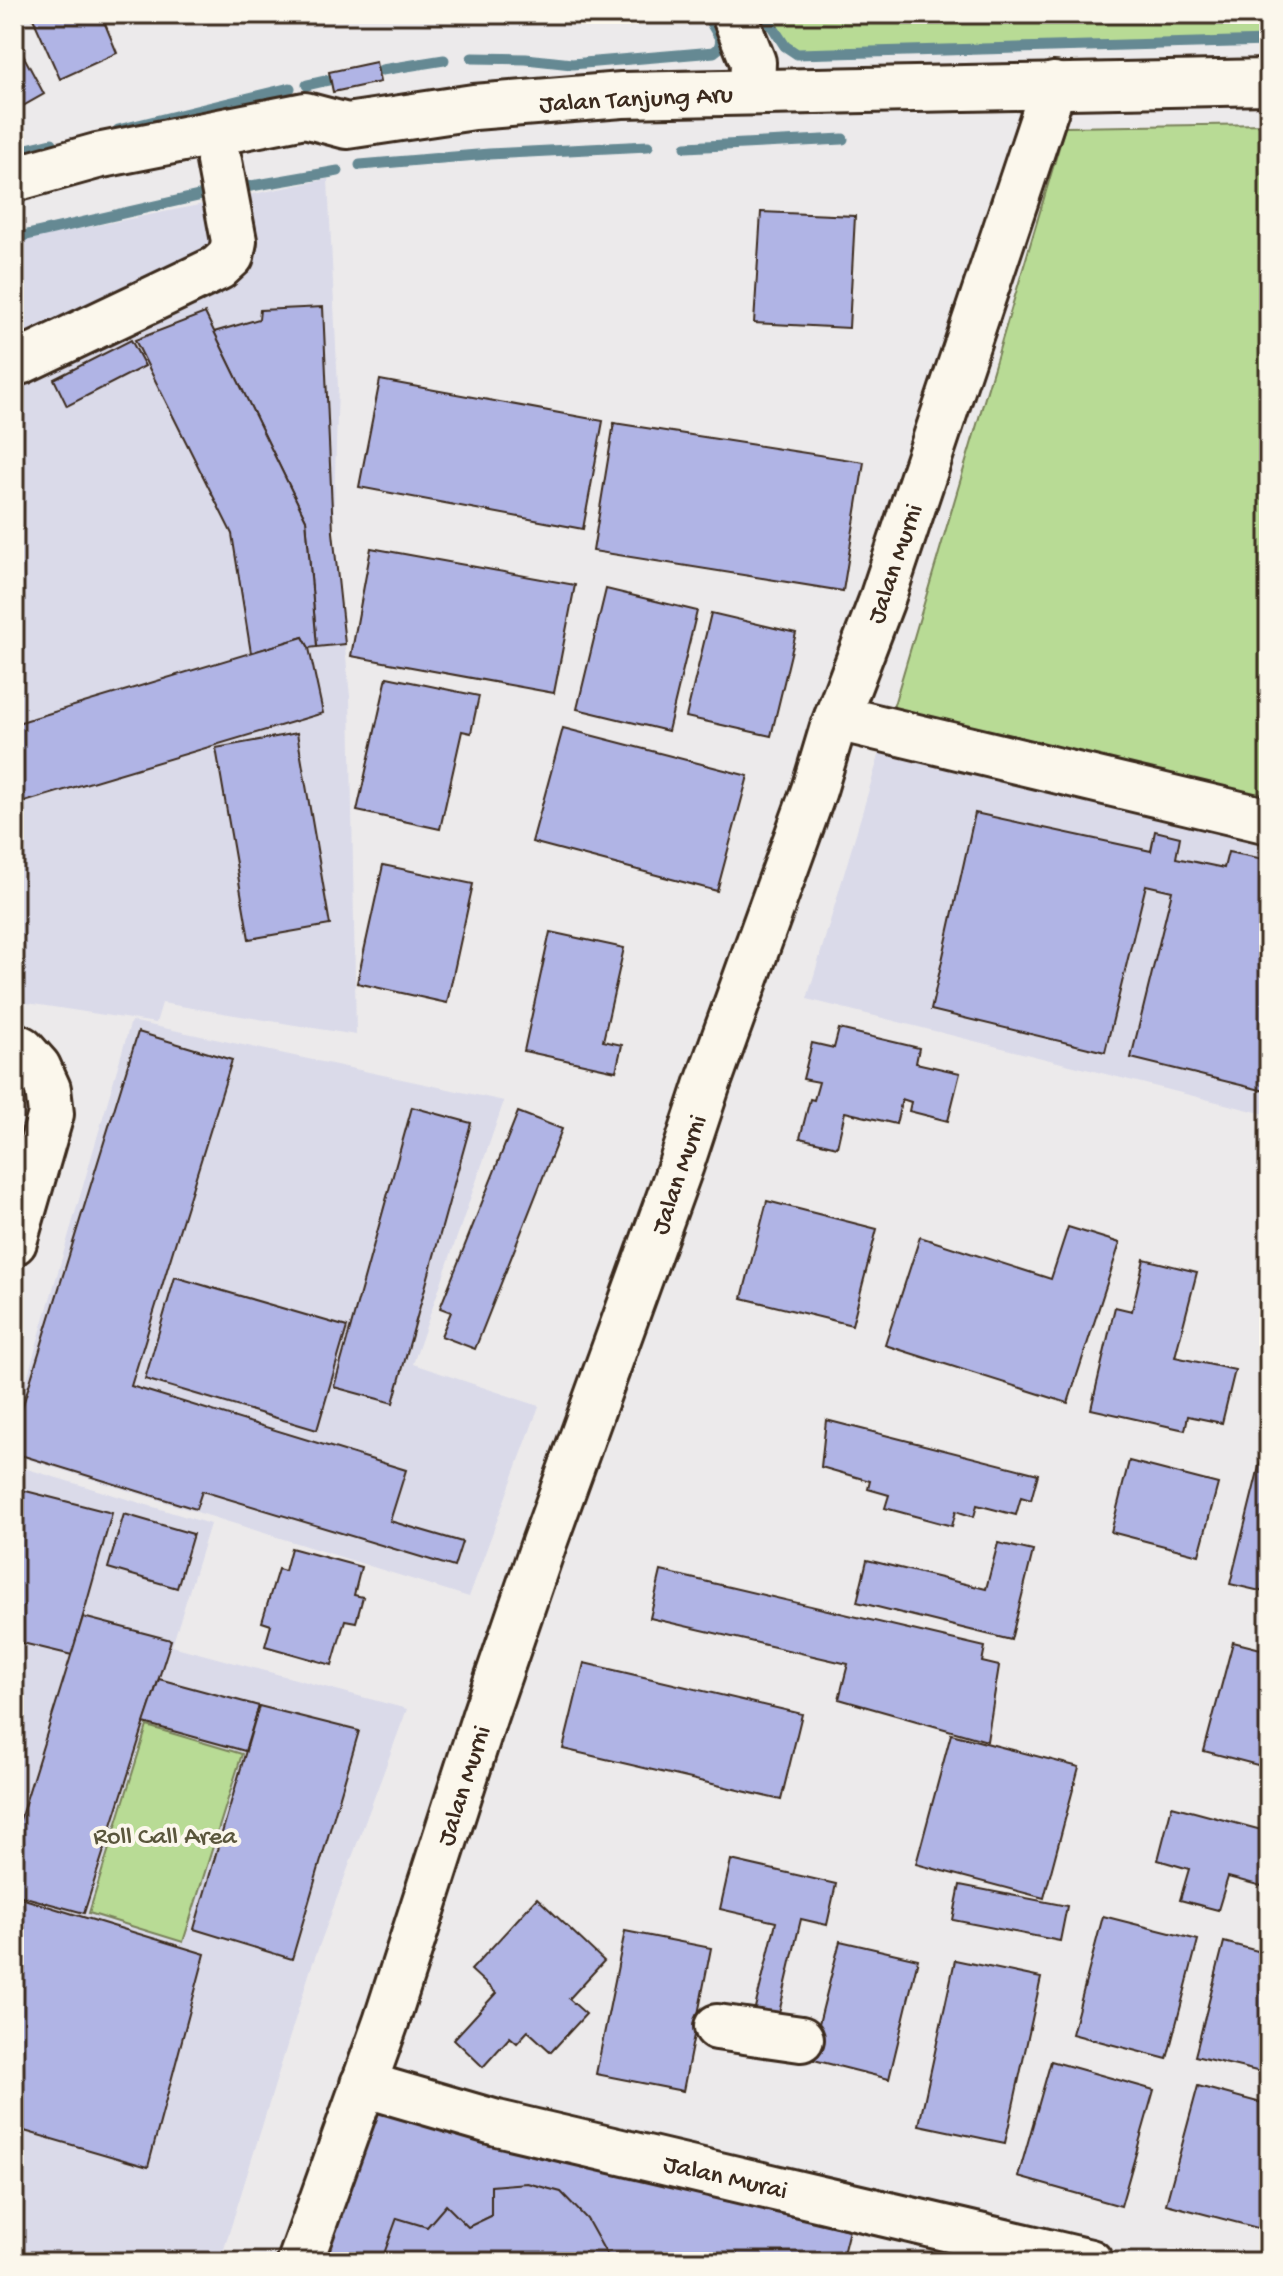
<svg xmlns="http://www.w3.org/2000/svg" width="1283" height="2276" viewBox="0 0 1283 2276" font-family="'Gochi Hand',sans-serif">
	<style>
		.built { fill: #dadae9 }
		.green { fill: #b8db95; stroke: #7a825a; stroke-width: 2 }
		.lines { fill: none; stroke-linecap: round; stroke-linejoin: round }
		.stream { stroke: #658993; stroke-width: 11 }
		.building { fill: #b0b4e5; stroke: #3b2a1e; stroke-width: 2 }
		.minor-casing { stroke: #3b2a1e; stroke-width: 50 }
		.minor { stroke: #fbf7ec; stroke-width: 44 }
		.labels { text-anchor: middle; stroke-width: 8; stroke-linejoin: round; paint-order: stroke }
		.street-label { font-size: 26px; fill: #3b2a1e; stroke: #fbf7ec }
		.park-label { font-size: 26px; fill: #5a563c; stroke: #fbf7ec }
	</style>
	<rect width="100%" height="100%" fill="#eceaeb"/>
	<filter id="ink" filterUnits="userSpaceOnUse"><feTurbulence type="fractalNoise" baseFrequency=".0125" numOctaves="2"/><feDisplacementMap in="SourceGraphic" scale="16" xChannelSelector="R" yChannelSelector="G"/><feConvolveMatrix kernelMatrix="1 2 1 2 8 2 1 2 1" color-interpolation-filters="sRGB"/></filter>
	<g filter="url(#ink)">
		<g class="built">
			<path d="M1269,124v991l-462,-116 258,-872z"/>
			<path d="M328,179l10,209 -5,144 17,164 6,339 -194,-32 -6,20 -142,-22v-143l7,-2 -7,-27v-587z"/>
			<path d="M131,1021l373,80 -91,263 126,42 -70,191 -455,-142v-32z"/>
			<path d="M14,1465l196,59 -38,122 235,63 -96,259 -91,294h-206z"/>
		</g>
		<g class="green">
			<path d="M764,14h505v27l-472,13 -12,-8z"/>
			<path d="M1269,124v677l-378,-86 174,-588z"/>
			<path d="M147,1726l95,28 -59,188 -94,-29z"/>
		</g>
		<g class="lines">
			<g class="stream">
				<path d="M764,14l21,32 12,8 472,-13"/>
				<path d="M472,58l54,1 46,5 142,-12 5,-4 2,-8 -15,-26"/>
				<path d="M382,70l62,-10"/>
				<path d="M307,85l22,-5"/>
				<path d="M118,130l172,-42"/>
				<path d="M686,147l157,-8"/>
				<path d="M14,152l38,-9"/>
				<path d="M360,165l129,-11 159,-8"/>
				<path d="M245,187l93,-16"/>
				<path d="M14,238l193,-44"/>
			</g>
		</g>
		<g class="building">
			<path d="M31,14h70l16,39 -57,26z"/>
			<path d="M14,38l30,56 -30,17z"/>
			<path d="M376,62l4,20 -47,10 -4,-20z"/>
			<path d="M761,212l94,4 -6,112 -95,-5z"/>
			<path d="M323,307l10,225 12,112 -28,3 -11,-127 -92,-188 45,-13 1,-9z"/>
			<path d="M205,313l101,207 11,127 -8,1 -6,-11 -52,16 -19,-119 -97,-194z"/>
			<path d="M131,340l14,26 -78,40 -13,-27z"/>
			<path d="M380,380l223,41 -20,108 -224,-42z"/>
			<path d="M614,423l250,39 -21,129 -250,-40z"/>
			<path d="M371,548l204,37 -21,108 -203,-37z"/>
			<path d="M606,589l91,22 -29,120 -91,-22z"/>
			<path d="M711,613l85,20 -25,103 -85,-19z"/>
			<path d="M303,637l6,11 14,65 -302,90 -5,-26 -2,1v-54z"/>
			<path d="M387,677l92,19 -8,37 -9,-2 -22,98 -83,-18z"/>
			<path d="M563,728l185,48 -31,115 -185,-49z"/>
			<path d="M297,733l33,192 -81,14 -33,-191z"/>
			<path d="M975,813l176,38 4,-20 25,6 -4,21 48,10 4,-16 41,8v232l-138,-34 41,-167 -26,-6 -41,167 -174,-42z"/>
			<path d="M383,865l90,19 -26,119 -90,-20z"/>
			<path d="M550,932l74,16 -21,93 19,4 -6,26 -92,-20z"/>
			<path d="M839,1029l80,19 -3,15 44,10 -12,48 -39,-10 2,-9 -9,-3 -6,25 -51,-12 -8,35 -37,-9 10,-39 4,1 5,-18 -16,-3 9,-36 22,5z"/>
			<path d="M138,1032l94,28 -101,326 275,84 -16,51 72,21 -8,25 -252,-76 -6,18 -182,-56v-19z"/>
			<path d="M412,1107l59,16 -78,280 -59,-16z"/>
			<path d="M518,1112l44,17 -87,220 -34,-13 10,-24 -11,-4z"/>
			<path d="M767,1201l110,28 -25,96 -110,-27z"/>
			<path d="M1068,1227l52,16 -52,160 -183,-58 35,-108 131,42z"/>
			<path d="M1144,1259l53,13 -22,85 60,13 -13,53 -34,-7 -3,14 -94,-21 24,-102 17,4z"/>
			<path d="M175,1277l172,50 -30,103 -172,-51z"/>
			<path d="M826,1420l212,54 -7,26 -10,-3 -5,18 -39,-10 -3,12 -18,-6 -4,15 -67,-18 4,-13 -21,-6 2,-8 -49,-14z"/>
			<path d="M1129,1461l89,23 -19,71 -88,-23z"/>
			<path d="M1260,1463l9,2v128l-39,-9z"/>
			<path d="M14,1488l98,25 -40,142 -58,-14z"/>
			<path d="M124,1514l69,20 -16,54 -69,-20z"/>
			<path d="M998,1543l35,8 -22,89 -154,-38 10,-42 119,29z"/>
			<path d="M291,1548l70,19 -7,28 9,2 -7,25 -11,-2 -13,45 -67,-19 6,-21 -9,-3 16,-53 7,2z"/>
			<path d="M661,1571l324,76 -3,15 17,4 -12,75 -148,-42 9,-35 -198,-46z"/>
			<path d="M83,1617l88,23 -87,273 -70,-19v-55z"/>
			<path d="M1233,1642l36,9v117l-65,-17z"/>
			<path d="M584,1663l218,51 -21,86 -218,-51z"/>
			<path d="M159,1679l100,27 -14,45 -101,-28z"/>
			<path d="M259,1706l100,25 -67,228 -98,-30z"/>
			<path d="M951,1734l128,33 -35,131 -128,-34z"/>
			<path d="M1172,1806l97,26v56l-41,-11 -10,33 -38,-10 9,-31 -31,-9z"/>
			<path d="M731,1860l105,24 -9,41 -26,-6 -23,98 -24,-5 22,-90 -56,-13z"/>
			<path d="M960,1885l107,21 -7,35 -107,-21z"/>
			<path d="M14,1896l191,58 -57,213 -134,-39z"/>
			<path d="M537,1898l67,63 -35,38 17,15 -35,38 -23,-21 -11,12 -7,-6 -27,30 -29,-28 42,-46 -25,-23z"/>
			<path d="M1103,1916l95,24 -31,119 -95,-25z"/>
			<path d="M625,1931l86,17 -28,143 -87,-17z"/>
			<path d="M840,1941l78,18 -29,120 -79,-20z"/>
			<path d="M1224,1942l45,12v120l-74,-18z"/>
			<path d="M955,1960l86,18 -36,165 -86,-18z"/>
			<path d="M1051,2061l103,29 -33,116 -103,-29z"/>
			<path d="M1198,2086l71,19v126l-103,-27z"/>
			<path d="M360,2107l489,123 -8,32h-521z"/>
			<path d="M527,2183l34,9 26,27 20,36 15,7h-241l16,-44 30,9 19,-22 22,22 23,-11v-30z"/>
			<path d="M690,2255l1,7h-58z"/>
		</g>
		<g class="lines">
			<defs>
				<g id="minor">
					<path d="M734,14l19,48 -1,29"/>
					<path d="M14,179l83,-23 208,-41 42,11 127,-19 148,-12 647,-13"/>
					<path d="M14,361l6,1 198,-94 13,-12 3,-15 -15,-80"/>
					<path d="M837,718l432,103"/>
					<path d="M14,1045l8,4 16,18 10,22 3,25 -37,128"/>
					<path d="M717,2027l84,12"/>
					<path d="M363,2084l134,39 593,139"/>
					<path d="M300,2262l86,-240 99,-307 59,-172 137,-378 27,-82 106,-293 18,-60 49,-128 173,-517"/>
				</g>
			</defs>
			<use href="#minor" class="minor-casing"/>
			<use href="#minor" class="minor"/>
		</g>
	</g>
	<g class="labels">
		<g class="street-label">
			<text transform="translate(636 97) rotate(-3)" y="9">Jalan Tanjung Aru</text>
			<text transform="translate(893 563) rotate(-71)" y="9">Jalan Murni</text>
			<text transform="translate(677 1174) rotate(-71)" y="9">Jalan Murni</text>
			<text transform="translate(462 1785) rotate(-72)" y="9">Jalan Murni</text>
			<text transform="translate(726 2175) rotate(13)" y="9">Jalan Murai</text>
		</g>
		<g class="park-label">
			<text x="165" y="1843">Roll Call Area</text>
		</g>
	</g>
	<rect width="1283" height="2276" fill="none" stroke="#fbf7ec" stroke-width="48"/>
	<rect x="24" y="24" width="1235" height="2228" fill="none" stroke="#3b2a1e" stroke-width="3" filter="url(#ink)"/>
</svg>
